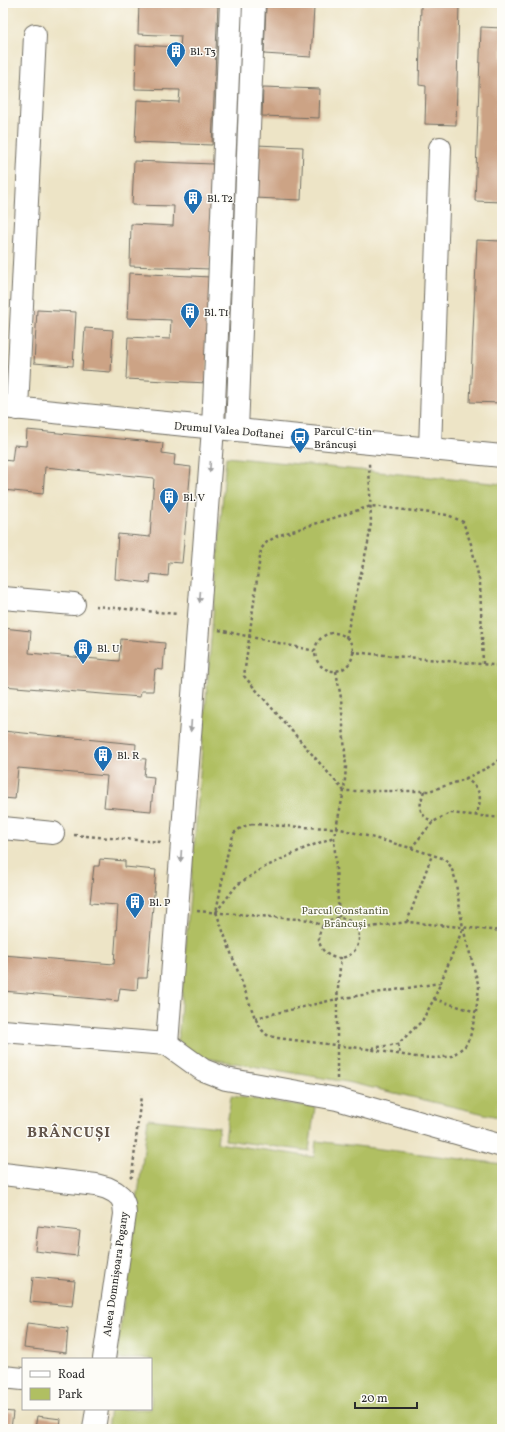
<svg xmlns="http://www.w3.org/2000/svg" width="505" height="1432" viewBox="0 0 505 1432" font-family="Vollkorn,serif">
	<style>
		.green { fill: #b0bf62; stroke: #6e7546 }
		.building { fill: #cca385 }
		.lines { fill: none; stroke-linecap: round; stroke-linejoin: round }
		.minor-casing { stroke: #6f6c61; stroke-width: 24 }
		.path { stroke: #6f6c61; stroke-width: 2.5; stroke-dasharray: 3 3; stroke-linecap: butt }
		.minor { stroke: #fff; stroke-width: 22 }
		.oneway { fill: #a0a0a0 }
		.labels { text-anchor: middle; stroke-width: 3; stroke-linejoin: round; paint-order: stroke }
		.poi-label { font-size: 11px; fill: #2b2b2b; stroke: #fdfcf7; text-anchor: start }
		.street-label { font-size: 11px; fill: #2b2b2b; stroke: #fdfcf7 }
		.park-label { font-size: 11px; fill: #5a5f3e; stroke: #fdfcf7 }
		.district-label { font-size: 15px; font-weight: bold; letter-spacing: 1px; fill: #63554a; stroke: #fdfcf7 }
	</style>
	<rect width="100%" height="100%" fill="#fdfcf7"/>
	<filter id="ink" filterUnits="userSpaceOnUse"><feTurbulence type="fractalNoise" baseFrequency=".025" numOctaves="2"/><feDisplacementMap in="SourceGraphic" scale="8" xChannelSelector="R" yChannelSelector="G"/><feConvolveMatrix kernelMatrix="1 2 1 2 8 2 1 2 1" color-interpolation-filters="sRGB"/></filter>
	<filter id="wash" filterUnits="userSpaceOnUse"><feTurbulence type="fractalNoise" baseFrequency=".012" numOctaves="4" result="noise"/><feDisplacementMap in="SourceGraphic" scale="16" xChannelSelector="R" yChannelSelector="G"/><feGaussianBlur stdDeviation="0.9" result="paint"/><feColorMatrix in="noise" values="0 0 0 0 0 0 0 0 0 0 0 0 0 0 0 0 0 1.4 0 .05"/><feComposite in="paint" operator="in"/></filter>
	<g filter="url(#wash)">
		<rect width="100%" height="100%" fill="#ede4c6"/>
		<g class="green">
			<path d="M226,457l276,27v634l-155,-36 -148,-25 -21,-16z"/>
			<path d="M231,1096l84,11 -6,44 -84,-11z"/>
			<path d="M148,1119l71,8 -2,16 97,14 2,-16 186,23v265h-395l3,-20h41v-50h-35z"/>
		</g>
		<g id="blocks">
			<g class="building">
				<path d="M139,3h79l-6,142 -77,-3 2,-42 42,2 1,-12 -45,-1 1,-44 44,2 1,-11 -43,-2z"/>
				<path d="M421,5h38l-3,120 -31,-1 1,-38 -7,-1z"/>
				<path d="M266,6l48,2 -3,49 -47,-3z"/>
				<path d="M481,27l21,1v174l-27,-1z"/>
				<path d="M263,87l57,2 -1,29 -57,-2z"/>
				<path d="M256,145l47,2 -2,53 -47,-2z"/>
				<path d="M134,161l79,3 -3,105 -80,-3 1,-42 42,2 1,-20 -42,-1z"/>
				<path d="M477,240l25,1v162l-32,-1z"/>
				<path d="M129,273l82,4 -4,106 -81,-4 2,-42 42,2 1,-19 -44,-2z"/>
				<path d="M37,310l39,2 -3,54 -39,-3z"/>
				<path d="M85,328l28,2 -2,42 -29,-2z"/>
				<path d="M27,430l136,13 -1,10 13,2 -1,10 17,2 -9,96 -13,-1 -1,14 -17,-2 -1,9 -35,-4 3,-45 32,3 4,-59 -109,-11 -2,27 -40,-4v-30l9,1 2,-16 12,1z"/>
				<path d="M3,628l28,3 -2,22 90,8 2,-22 44,4 -2,27 -8,-1 -2,22h-12l-1,6 -137,-11z"/>
				<path d="M3,731l133,13 -1,14 11,1 -2,17 10,1 -3,34 -47,-4 3,-31 -89,-8 -3,31 -12,-1z"/>
				<path d="M100,859l25,2v6l31,3 -9,108h-9l-1,12 -17,-2 -2,13 -115,-10v-36l111,9 4,-59 -28,-2 4,-37h5z"/>
				<path d="M38,1226l42,5 -3,25 -42,-5z"/>
				<path d="M33,1277l42,4 -3,25 -42,-4z"/>
				<path d="M27,1323l41,5 -2,25 -42,-5z"/>
				<path d="M3,1411l10,1 -2,17h-8z"/>
				<path d="M37,1416l24,3 -1,10h-25z"/>
			</g>
		</g>
	</g>
	<g filter="url(#ink)">
		<use href="#blocks" fill-opacity="0" stroke="#6f6c61" stroke-width="1"/>
		<g class="lines">
			<defs>
				<g id="minor">
					<path d="M3,407l499,49"/>
					<path d="M17,409l18,-374"/>
					<path d="M237,430l17,-427"/>
					<path d="M430,449l10,-301"/>
					<path d="M3,598l71,6"/>
					<path d="M3,828l50,5"/>
					<path d="M3,1031l164,13 36,26 23,9 111,20 165,47"/>
					<path d="M167,1044l46,-616 18,-425"/>
					<path d="M3,1174l93,11 11,3 8,4 6,5 3,7 1,10 -21,145"/>
					<path d="M3,1377l20,2"/>
					<path d="M94,1429l3,-20"/>
				</g>
			</defs>
			<use href="#minor" class="minor-casing"/>
			<g class="path">
				<path d="M95,606l83,8"/>
				<path d="M219,630l96,21"/>
				<circle cx="334" cy="652" r="19"/>
				<path d="M346,638l22,-95 3,-20 -2,-60"/>
				<path d="M352,652l150,14"/>
				<path d="M483,664l-3,-81 -9,-39 -8,-22 -15,-7 -77,-9 -94,30 -10,6 -6,7 -17,127 100,115h85l31,-10 31,-15 11,-9"/>
				<path d="M336,671l5,27 5,69 -2,24 -10,46 5,80"/>
				<path d="M465,778c16,11 18,19 11,37"/>
				<path d="M424,791c-5,17 -7,22 9,31"/>
				<path d="M252,824l49,3 36,1 74,20 34,11 6,8 4,11 8,50 16,59 -3,25 -6,25 -5,9 -13,10 -16,2 -20,-1 -48,-8 -91,-11 -10,-3 -5,-5 -7,-12 -39,-106 12,-61 6,-18 8,-6z"/>
				<path d="M74,835l87,7"/>
				<path d="M411,848l22,-26 17,-9 52,5"/>
				<path d="M197,911l113,9 13,6"/>
				<path d="M216,912l21,-27 24,-16 42,-20 31,-12"/>
				<circle cx="339" cy="938" r="20"/>
				<path d="M407,922l25,-67"/>
				<path d="M357,929l50,-7 95,9"/>
				<path d="M434,999l42,13"/>
				<path d="M255,1018l82,-19 103,-16"/>
				<path d="M398,1044l2,10"/>
				<path d="M372,1048l26,-4 24,-23 12,-22 29,-71"/>
				<path d="M337,1079v-80l4,-42"/>
				<path d="M130,1178l2,-2 9,-81"/>
			</g>
			<use href="#minor" class="minor"/>
		</g>
		<defs><path id="oneway-solid" d="M-6-.8H1V-3.2L6.5 0L1 3.2V.8H-6Z"/></defs>
		<g class="oneway">
			<use href="#oneway-solid" transform="translate(210 467) rotate(94)"/>
			<use href="#oneway-solid" transform="translate(200 597) rotate(94)"/>
			<use href="#oneway-solid" transform="translate(191 726) rotate(94)"/>
			<use href="#oneway-solid" transform="translate(181 856) rotate(94)"/>
		</g>
	</g>
	<defs>
		<symbol id="building-pin" viewBox="-11 -11 22 30"><path d="M0 17L-7.5 6A9.5 9.5 0 1 1 7.5 6Z" fill="#1f6fb2" stroke="#fdfcf7"/><path d="M-4-6H4V6H1V3H-1V6H-4ZM-2.5-4.3h1.7v1.8h-1.7ZM.8-4.3h1.7v1.8H.8ZM-2.5-1h1.7V.8h-1.7ZM.8-1h1.7V.8H.8Z" fill="#fff"/></symbol>
		<symbol id="bus-pin" viewBox="-11 -11 22 30"><path d="M0 17L-7.5 6A9.5 9.5 0 1 1 7.5 6Z" fill="#1f6fb2" stroke="#fdfcf7"/><path d="M-5-6H5V4H4V6H2V4H-2V6H-4V4H-5ZM-3.5-4V0h7V-4ZM-3.5 1.2v1.5H-2V1.2ZM2 1.2v1.5H3.5V1.2Z" fill="#fff"/></symbol>
	</defs>
	<g fill-rule="evenodd">
		<use href="#building-pin" x="165" y="40" width="22" height="30"/>
		<use href="#building-pin" x="182" y="187" width="22" height="30"/>
		<use href="#building-pin" x="179" y="301" width="22" height="30"/>
		<use href="#bus-pin" x="289" y="426" width="22" height="30"/>
		<use href="#building-pin" x="158" y="486" width="22" height="30"/>
		<use href="#building-pin" x="72" y="637" width="22" height="30"/>
		<use href="#building-pin" x="92" y="744" width="22" height="30"/>
		<use href="#building-pin" x="124" y="891" width="22" height="30"/>
	</g>
	<g class="labels">
		<g class="poi-label">
			<text x="190" y="55">Bl. T3</text>
			<text x="207" y="202">Bl. T2</text>
			<text x="204" y="316">Bl. T1</text>
			<text x="314" y="435">Parcul C-tin<tspan x="314" dy="13">Brâncuși</tspan></text>
			<text x="183" y="501">Bl. V</text>
			<text x="97" y="652">Bl. U</text>
			<text x="117" y="759">Bl. R</text>
			<text x="149" y="906">Bl. P</text>
		</g>
		<g class="street-label">
			<text transform="translate(229 430) rotate(5)" y="4">Drumul Valea Doftanei</text>
			<text transform="translate(115 1274) rotate(-82)" y="4">Aleea Domnișoara Pogany</text>
		</g>
		<g class="park-label">
			<text x="345" y="914">Parcul Constantin<tspan x="345" dy="13">Brâncuși</tspan></text>
		</g>
		<g class="district-label">
			<text x="69" y="1137">BRÂNCUȘI</text>
		</g>
	</g>
	<rect width="505" height="1432" fill="none" stroke="#fdfcf7" stroke-width="16"/>
	<rect x="22" y="1358" width="130" height="52" fill="#fdfcf7" stroke="#a9a8a5"/>
	<rect x="30" y="1371" width="20" height="6" fill="#ffffff" stroke="#a9a8a5"/>
	<text x="58" y="1378" font-size="12" fill="#2b2b2b">Road</text>
	<rect x="30" y="1388" width="20" height="12" fill="#b0bf62" stroke="#a9a8a5"/>
	<text x="58" y="1398" font-size="12" fill="#2b2b2b">Park</text>
	<path d="M355 1402v6h62v-6" fill="none" stroke="#2b2b2b" stroke-width="2"/>
	<text x="361" y="1402" font-size="12" fill="#2b2b2b" stroke="#fdfcf7" stroke-width="3" paint-order="stroke">20 m</text>
</svg>
